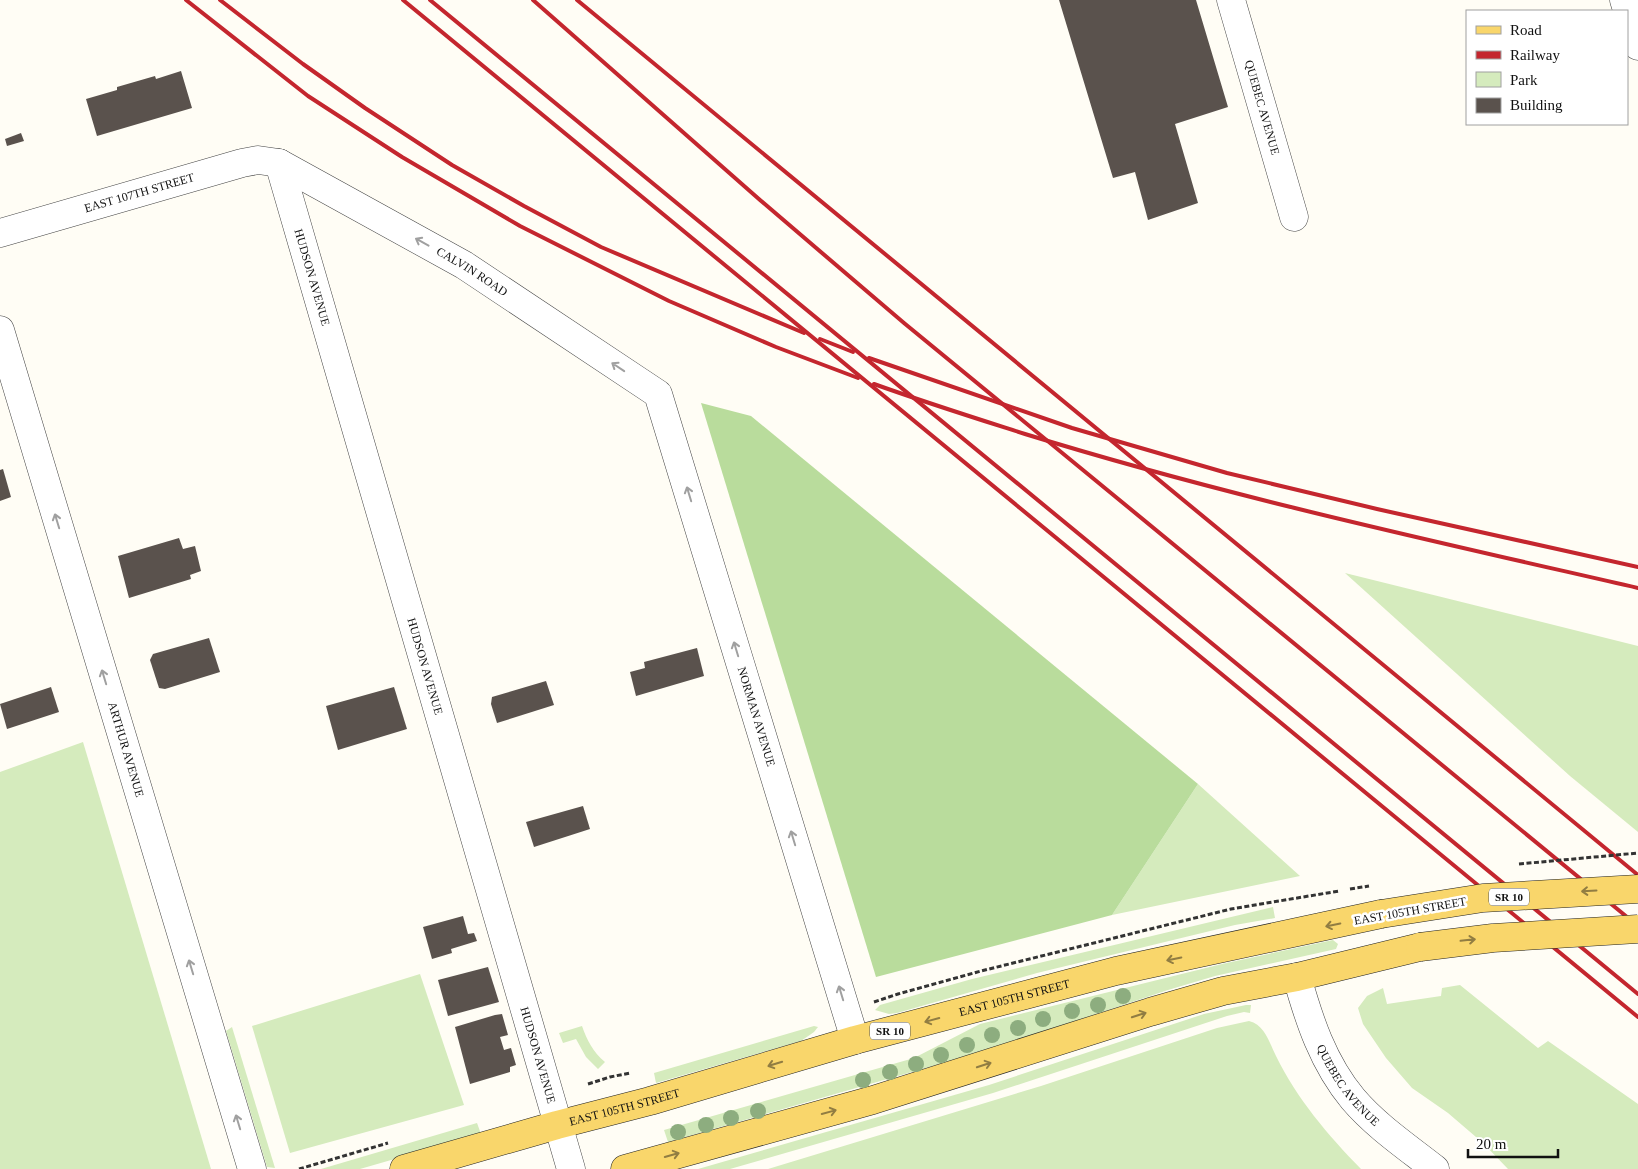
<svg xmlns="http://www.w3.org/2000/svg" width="1638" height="1169" viewBox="0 0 1638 1169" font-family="'Times New Roman',serif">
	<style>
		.green { fill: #d5ebbd }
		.forest { fill: #b9dc9c }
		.building { fill: #5a524d }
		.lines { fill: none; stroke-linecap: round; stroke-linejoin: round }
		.minor-casing { stroke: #444; stroke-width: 29 }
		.major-casing { stroke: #222; stroke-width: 29 }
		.path { stroke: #333; stroke-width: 3; stroke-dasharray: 5 2.5; stroke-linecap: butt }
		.minor { stroke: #fff; stroke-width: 28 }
		.major { stroke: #f9d66b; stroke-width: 28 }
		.rail { stroke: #c4262e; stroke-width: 4 }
		.major-bridge-casing { stroke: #222; stroke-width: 29; stroke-linecap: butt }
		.path-bridge { stroke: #333; stroke-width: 3; stroke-dasharray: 5 2.5; stroke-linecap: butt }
		.major-bridge { stroke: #f9d66b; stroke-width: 28 }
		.tree { fill: #8dad7f }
		.oneway { stroke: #a0a0a0 }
		.oneway2 { stroke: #917d42 }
		.labels { text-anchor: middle; stroke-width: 5; stroke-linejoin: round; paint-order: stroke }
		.shield { fill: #fff; stroke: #585858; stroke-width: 1 }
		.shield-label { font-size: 11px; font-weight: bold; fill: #111 }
		.street-label { font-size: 12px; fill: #111; stroke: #fff }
	</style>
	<rect width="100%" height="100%" fill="#fffdf5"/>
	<g class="green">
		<path d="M1345,573l293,73v186l-68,-56z"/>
		<path d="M83,742l128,427h-211v-397z"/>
		<path d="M1198,784l102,92 -188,39z"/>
		<path d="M1273,907l2,11 -40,7 -198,48 -140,40 -8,1 -14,-4 5,-5 92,-26z"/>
		<path d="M1333,940l5,4 -2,5 -121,27 -47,14 -176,59 -324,93 -4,-12 250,-72 66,-34 242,-60z"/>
		<path d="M420,974l44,131 -174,48 -38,-127z"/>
		<path d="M1460,985l78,63 10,-7 90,63v65h-130l-25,-26 -35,-30 -36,-25 -26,-30 -23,-34 -5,-16 9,-12 16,-8 4,16 54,-8 1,-8z"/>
		<path d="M1246,1005h5l-1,8 -6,-1 -17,4 -234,77 -263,76h-32l291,-84 215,-71z"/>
		<path d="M1249,1021c16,4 20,21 27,35 21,43 52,79 85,113h-593l273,-83 176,-58z"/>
		<path d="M582,1026c5,14 11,26 23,36l-7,7 -12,-12 -10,-18 -13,4 -4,-10z"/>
		<path d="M814,1026l4,1 -4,5 -13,9 -145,42 -2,-10z"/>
		<path d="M232,1027l43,141 -8,-1 -41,-136z"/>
		<path d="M477,1123l4,11 -121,35h-39z"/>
	</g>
	<path class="forest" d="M701,403l50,13 447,368 -86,131 -236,62z"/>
	<g class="building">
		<path d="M1059,0h137l32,107 -53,17 23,79 -50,17 -13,-48 -22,6z"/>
		<path d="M181,71l11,37 -95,28 -11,-37 31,-9v-3l38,-11 1,3z"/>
		<path d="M21,133l3,8 -17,5 -2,-7z"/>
		<path d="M3,469l8,28 -11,4v-31z"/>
		<path d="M179,538l4,11 12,-3 6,25 -11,4 1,4 -62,19 -11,-42z"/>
		<path d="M209,638l11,34 -55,17 -6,-1 -9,-28 3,-6z"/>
		<path d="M697,648l7,28 -68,20 -6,-24 15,-4 -1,-6z"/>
		<path d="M546,681l8,24 -57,18 -6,-19 1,-7z"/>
		<path d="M51,687l8,25 -52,17 -7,-25z"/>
		<path d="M394,687l13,42 -69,21 -12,-44z"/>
		<path d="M583,806l7,23 -56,18 -8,-25z"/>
		<path d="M463,916l5,18 6,-1 3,8 -26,8 1,4 -20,6 -9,-32z"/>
		<path d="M488,967l11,35 -51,14 -10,-36z"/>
		<path d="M502,1014l6,21 -8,2 4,13 7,-2 5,17 -6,2v5l-40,12 -15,-57 40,-12z"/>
	</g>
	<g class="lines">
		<defs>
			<g id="minor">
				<path id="s1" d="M1231,0l63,217"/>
				<path d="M1624,0l14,46"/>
				<path id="s2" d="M279,163l292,1006"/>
				<path id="s3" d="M0,233l242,-70 16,-3 21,3 185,102 194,129 197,646"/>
				<path id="s4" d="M0,330l252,839"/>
				<path id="s5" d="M1297,977c12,43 26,86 56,122 23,27 54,48 82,70"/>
			</g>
			<g id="major">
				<path id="s6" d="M404,1169l153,-44 93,-24 205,-61 261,-69 265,-57"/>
				<path d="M625,1169l248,-69 277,-88 73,-21 74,-14 123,-30"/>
			</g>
		</defs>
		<use href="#minor" class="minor-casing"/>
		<use href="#major" class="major-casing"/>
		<g class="path">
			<path d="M874,1002l24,-8 83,-23 250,-62 108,-18"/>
			<path d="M588,1084l22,-7 20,-4"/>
			<path d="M299,1169l89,-26"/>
		</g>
		<use href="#minor" class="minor"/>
		<use href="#major" class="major"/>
		<g class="rail">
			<path d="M186,0l122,96 94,61 118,69 149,75 107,46 82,31"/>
			<path d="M220,0l83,64 62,44 87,57 72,41 77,41 203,86"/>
			<path d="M403,0l1235,1017"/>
			<path d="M430,0l1208,994"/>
			<path d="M533,0l227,200 144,123 734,603"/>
			<path d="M577,0l1061,875"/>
			<path d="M820,339l33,13"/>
			<path d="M869,358l203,70 155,45 150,36 261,58"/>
			<path d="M874,384c50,18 101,34 151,50 201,62 408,107 613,154"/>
		</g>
		<defs>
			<g id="major-bridge">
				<path d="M1381,914l102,-16 155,-9"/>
				<path d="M1420,947l73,-9 145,-9"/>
			</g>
		</defs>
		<use href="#major-bridge" class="major-bridge-casing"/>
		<g class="path-bridge">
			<path d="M1519,864l119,-11"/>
			<path d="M1350,889l19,-3"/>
		</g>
		<use href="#major-bridge" class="major-bridge"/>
	</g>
	<g class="tree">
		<circle cx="1123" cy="996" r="8"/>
		<circle cx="1098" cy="1005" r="8"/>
		<circle cx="1072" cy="1011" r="8"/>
		<circle cx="1043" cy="1019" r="8"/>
		<circle cx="1018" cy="1028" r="8"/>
		<circle cx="992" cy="1035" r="8"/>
		<circle cx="967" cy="1045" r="8"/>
		<circle cx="941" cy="1055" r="8"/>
		<circle cx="916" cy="1064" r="8"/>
		<circle cx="890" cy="1072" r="8"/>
		<circle cx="863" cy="1080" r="8"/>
		<circle cx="758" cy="1111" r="8"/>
		<circle cx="731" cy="1118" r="8"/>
		<circle cx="706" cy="1125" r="8"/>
		<circle cx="678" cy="1132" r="8"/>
	</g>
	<defs><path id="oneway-shaft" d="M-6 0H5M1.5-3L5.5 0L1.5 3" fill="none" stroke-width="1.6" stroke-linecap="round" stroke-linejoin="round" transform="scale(1.25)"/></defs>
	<g class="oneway">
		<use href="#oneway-shaft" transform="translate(422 242) rotate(-151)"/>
		<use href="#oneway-shaft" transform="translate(618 367) rotate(-146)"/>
		<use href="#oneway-shaft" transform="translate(689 494) rotate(-107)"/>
		<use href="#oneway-shaft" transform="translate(57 521) rotate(-107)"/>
		<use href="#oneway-shaft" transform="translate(736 649) rotate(-107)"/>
		<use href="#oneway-shaft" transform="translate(104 677) rotate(-107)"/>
		<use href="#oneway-shaft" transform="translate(793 838) rotate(-107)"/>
		<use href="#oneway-shaft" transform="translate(191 967) rotate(-107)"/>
		<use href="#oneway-shaft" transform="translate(841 993) rotate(-107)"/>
		<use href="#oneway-shaft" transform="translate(238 1122) rotate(-107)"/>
	</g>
	<g class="oneway2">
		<use href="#oneway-shaft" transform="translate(1589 891) rotate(177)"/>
		<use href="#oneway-shaft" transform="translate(1333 925) rotate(168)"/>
		<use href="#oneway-shaft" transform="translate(1468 940) rotate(-6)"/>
		<use href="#oneway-shaft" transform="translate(1174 959) rotate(168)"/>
		<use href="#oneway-shaft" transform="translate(1139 1015) rotate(-18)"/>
		<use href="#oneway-shaft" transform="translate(932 1020) rotate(165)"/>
		<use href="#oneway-shaft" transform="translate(775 1064) rotate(163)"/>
		<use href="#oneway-shaft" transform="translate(984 1065) rotate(-18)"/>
		<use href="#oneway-shaft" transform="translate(829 1112) rotate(-15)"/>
		<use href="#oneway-shaft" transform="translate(672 1155) rotate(-16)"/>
	</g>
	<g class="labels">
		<g class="shield">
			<rect x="1489" y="888.5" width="40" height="17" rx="4"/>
			<rect x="870" y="1022.5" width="40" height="17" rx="4"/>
		</g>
		<g class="shield-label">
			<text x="1509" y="901">SR 10</text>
			<text x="890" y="1035">SR 10</text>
		</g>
		<g class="street-label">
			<text dy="4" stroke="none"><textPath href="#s1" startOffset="112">QUEBEC AVENUE</textPath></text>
			<text dy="4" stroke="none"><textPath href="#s3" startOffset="145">EAST 107TH STREET</textPath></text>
			<text dy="4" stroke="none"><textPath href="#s3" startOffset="511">CALVIN ROAD</textPath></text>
			<text dy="4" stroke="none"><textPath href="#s2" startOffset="119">HUDSON AVENUE</textPath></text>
			<text dy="4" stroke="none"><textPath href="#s2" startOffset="524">HUDSON AVENUE</textPath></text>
			<text dy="4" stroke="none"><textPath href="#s3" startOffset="1071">NORMAN AVENUE</textPath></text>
			<text dy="4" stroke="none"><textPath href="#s4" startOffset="438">ARTHUR AVENUE</textPath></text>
			<text transform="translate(1410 911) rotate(-10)" y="4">EAST 105TH STREET</text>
			<text dy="4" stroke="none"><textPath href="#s6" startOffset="634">EAST 105TH STREET</textPath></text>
			<text dy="4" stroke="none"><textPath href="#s2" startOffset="929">HUDSON AVENUE</textPath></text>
			<text dy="4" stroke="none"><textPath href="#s5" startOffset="121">QUEBEC AVENUE</textPath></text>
			<text dy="4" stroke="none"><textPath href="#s6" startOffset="229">EAST 105TH STREET</textPath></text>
		</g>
	</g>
	<rect x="1466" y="10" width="162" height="115" fill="#ffffff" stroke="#a0a0a0"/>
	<rect x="1476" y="26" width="25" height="8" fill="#f9d66b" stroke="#a0a0a0"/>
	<text x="1510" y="35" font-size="15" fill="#111111">Road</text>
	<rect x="1476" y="51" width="25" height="8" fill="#c4262e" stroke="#a0a0a0"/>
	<text x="1510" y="60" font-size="15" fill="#111111">Railway</text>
	<rect x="1476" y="72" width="25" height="15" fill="#d5ebbd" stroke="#a0a0a0"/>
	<text x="1510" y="85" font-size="15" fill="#111111">Park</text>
	<rect x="1476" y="98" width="25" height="15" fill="#5a524d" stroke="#a0a0a0"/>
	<text x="1510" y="110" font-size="15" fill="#111111">Building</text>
	<path d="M1468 1149v8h90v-8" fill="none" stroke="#111111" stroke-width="2.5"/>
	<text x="1476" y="1149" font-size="15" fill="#111111" stroke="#ffffff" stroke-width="4" paint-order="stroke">20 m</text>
</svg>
